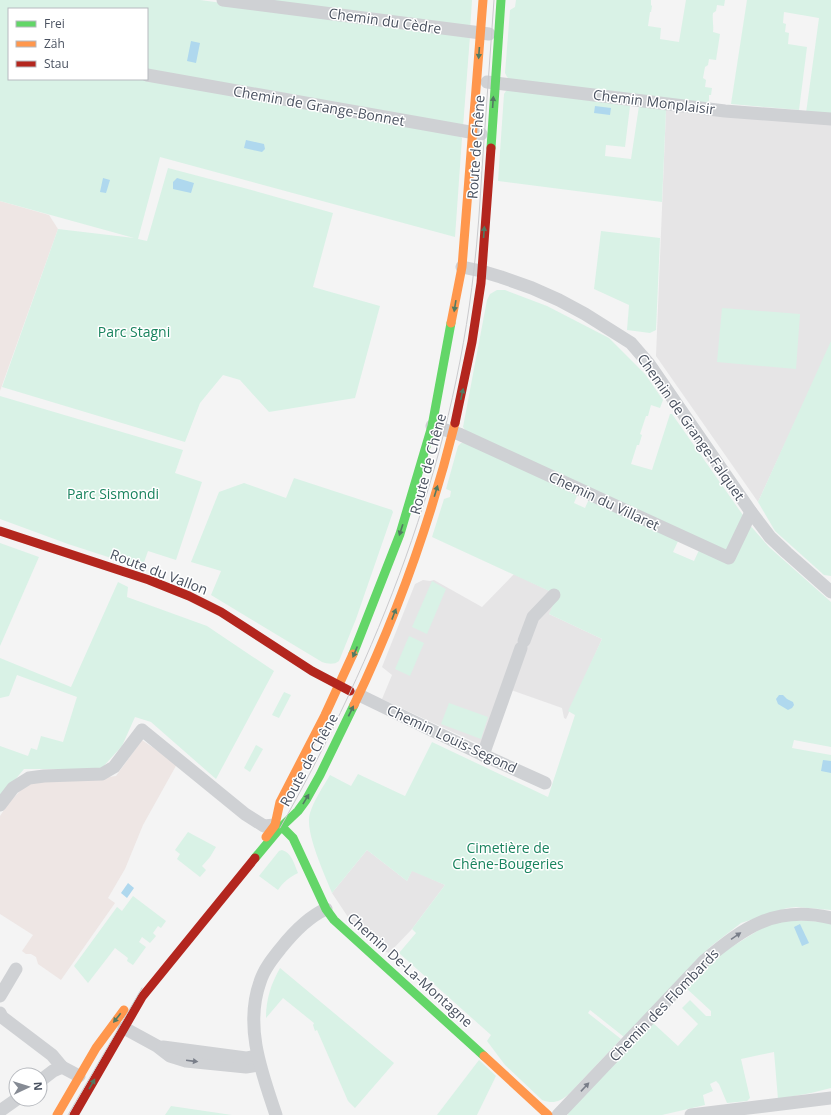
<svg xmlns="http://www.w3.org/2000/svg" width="831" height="1115" viewBox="0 0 831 1115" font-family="'Open Sans',sans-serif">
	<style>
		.education { fill: #e6e5e6 }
		.medical { fill: #eee6e4 }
		.green { fill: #d9f2e6 }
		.water { fill: #afd8ee }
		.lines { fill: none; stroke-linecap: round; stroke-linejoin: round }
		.street { stroke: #cfd1d4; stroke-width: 13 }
		.fast { stroke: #63d668; stroke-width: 9 }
		.slow { stroke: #ff974d; stroke-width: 9 }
		.jam { stroke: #b3261e; stroke-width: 9 }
		.tram { stroke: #cacacd; stroke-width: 1 }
		.oneway { fill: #527a62 }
		.oneway2 { fill: #797e89 }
		.labels { text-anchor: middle; stroke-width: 3; stroke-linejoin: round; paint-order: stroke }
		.street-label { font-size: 14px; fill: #4a5260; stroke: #fff }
		.park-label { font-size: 14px; fill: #19835e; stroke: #fff }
	</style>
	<rect width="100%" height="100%" fill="#f4f4f4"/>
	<g class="education">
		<path d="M666,110l165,14v220l-73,158 -102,-146z"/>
		<path d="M514,574l46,22 -11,18 53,25 -36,80 -2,-1 -2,-10 -51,-18 -22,59 -107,-50 10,-24 -10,-8 33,-83 8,-4 7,1 4,-1 48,27z"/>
		<path d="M367,850l40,31 5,-11 33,15 -33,44 -23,24 -3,-1 -38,-35 -16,-24z"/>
	</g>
	<g class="medical">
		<path d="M0,201l49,14 9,14 -58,162z"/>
		<path d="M142,740l35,24 -34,61 -18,44 -17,29 7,5 -54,77 -23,-16 -2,-7 -5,-3h-5l-4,-3 11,-16 -33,-21v-98l8,-12 22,-24h57l29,-4z"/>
	</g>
	<g class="green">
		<path d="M0,0h200l270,36 -7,91 -316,-57v-61h-138v70h137l314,57 2,2 -7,99 -295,-80 -22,82 9,2 21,-73 76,20 89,25 -20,74 67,19 -25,92 -86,14 -29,-32 -17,-5 -23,28 -15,39 -183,-55 56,-158 76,9 -134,-37z"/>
		<path d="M246,0h226l-2,31z"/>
		<path d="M516,0h135v5l1,1 -1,6h-1l-2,14 13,2 -1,11 19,3 7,-42h39l-1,6 -7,-1 -1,6 -3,2c-1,7 1,13 0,19l7,2 -4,26 -7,-1 -1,6 -3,2 -2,11 3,2 -1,7 7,1 -1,7h-2v6l-5,2 -195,-24 -2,-2 -2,-4 5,-63 5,-3z"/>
		<path d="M747,0h84v115l-25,-2 13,-95 -35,-6 -1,11 3,1 -1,8 4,1 -1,11 19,3 -8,63 -68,-6z"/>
		<path d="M510,89l120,17 -5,41 -19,-2 -1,11 26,3 8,-53 27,4 -4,92 -164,-21 6,-87 2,-3z"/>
		<path d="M601,231l59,7 -4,92 -6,3 -23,-3 2,-25 -35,-16z"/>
		<path d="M497,290h8l42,16 62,32 36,36 18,26 -3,8 -9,-3 -3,11h-2l-6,18 2,1 -3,10h-2l-6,19 21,6 18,-56h2l73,104 -17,34 -259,-117 -6,-8 24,-127 3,-6z"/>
		<path d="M722,308l78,6 -4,55 -79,-7z"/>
		<path d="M831,341v235l-7,-1 -49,-44 -17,-29z"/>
		<path d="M0,396l183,54 -8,23 27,9 -26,78 -28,-9 -6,17 -74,-24 -68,-25z"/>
		<path d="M461,443h5l112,50 -4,10 11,5 4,-9 90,40 -6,13 21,9 6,-13 30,14 19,-38 20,23 62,55v145l-37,-7 -2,8 39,7v155l-35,-3 -9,1 -46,15 -31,24 -86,90 -34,-27 -2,3 33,26 -53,56c-9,7 -15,9 -26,5l-37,-35 -18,-24 4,-6 -92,-82 17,-20 -4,-4 33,-44 -33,-14 -5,10 -40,-31 -35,43c-7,-18 -28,-62 -22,-80 4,-13 13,-26 20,-38l21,11 7,-12 47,22 27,-54 116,55 27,-82 -7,-4 34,-72 -53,-25 7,-16 4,-2 -128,-59 12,-38 6,-2 1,-6 -5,-2 12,-43z"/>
		<path d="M294,478l98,32 1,2 -37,107 -17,42c-5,4 -11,3 -17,1l-111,-67 10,-24 -30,-9 28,-70 25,-9 42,15z"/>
		<path d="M0,543l39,14 -39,89z"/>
		<path d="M432,581l14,8 -19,45 -15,-7z"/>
		<path d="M118,582l10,5 -1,10 80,29 67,45 -58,108 -65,-57 -16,-5 -13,29 -21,23h-77l-24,29v-52l28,10 3,-8 6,2 4,-14 22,6 14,-45 -60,-22 -8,21 -9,2v-40l71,29z"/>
		<path d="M409,636l15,7 -14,33 -15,-7z"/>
		<path d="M284,692l7,3 -12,23 -7,-3z"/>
		<path d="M449,703l39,14 -7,22 -40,-15z"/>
		<path d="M256,745l7,4 -13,23 -6,-4z"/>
		<path d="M188,832l28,15 -6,10 -8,9 4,4 -6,7 -23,-18 3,-5 -5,-4z"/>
		<path d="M282,850c10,3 12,14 16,23 -8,4 -15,9 -20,17l-19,-14 20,-25z"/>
		<path d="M133,896l33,25 -5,7 -3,-2 -5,7 3,3 -6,7 -8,-6 -3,5 7,5 -13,18 -6,-4 1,-3 -13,-10 -27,35 -14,-17 43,-59 5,4z"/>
		<path d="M785,920l46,2v166l-20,5 -33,6 -4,-47 -33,7 9,39 -3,3 -20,2 -8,-19 -3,-3 -6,3 3,7 -10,4 2,10 -43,10h-94l1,-6 83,-87 26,24 20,-22 -16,-16 8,-8 16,16h5v-5l-25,-23 28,-30 53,-33z"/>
		<path d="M280,968l114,95 -39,45 -7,-7 -31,-71 -2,1 -2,-6 1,-2 -31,-25 -17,20c0,-19 5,-34 14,-50z"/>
		<path d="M479,1060l17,16 -19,39h-40z"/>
		<path d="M171,1106l61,9h-67z"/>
	</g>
	<g class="water">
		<path d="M191,41l9,2 -4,20 -9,-2z"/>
		<path d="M595,106l16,2 -1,7 -16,-2z"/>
		<path d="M246,140l18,4 1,5 -3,3 -18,-4z"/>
		<path d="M103,178l7,2 -4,13 -6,-1z"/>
		<path d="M177,178l17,5 -3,10 -18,-4v-7z"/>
		<path d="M779,695h4l4,4 6,3 1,3 -2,3 -4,2 -10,-6 -2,-5z"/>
		<path d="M823,760l8,1v12l-10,-2z"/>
		<path d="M128,883l6,5 -7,10 -6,-5z"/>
		<path d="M800,924l9,19 -7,3 -8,-19z"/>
	</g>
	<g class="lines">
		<g class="street">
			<path d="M223,0l266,34"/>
			<path d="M147,75l334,59"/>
			<path d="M487,82l238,29 106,8"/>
			<path d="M462,267l19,4 20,6 31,11 27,12 26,14 46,29 18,21 102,148 19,25 17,16 44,39"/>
			<path d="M432,426l27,8 270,124 22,-46"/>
			<path d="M524,641l9,-24 21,-22"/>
			<path d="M359,695l124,60 62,28"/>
			<path d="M483,755l38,-107"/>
			<path d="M0,805l13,-17 16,-10 15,-2 58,-2 12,-7 28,-37 103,84 19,12 11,-1"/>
			<path d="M0,996l16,-27"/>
			<path d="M0,1013l2,4 50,38 10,12"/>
			<path d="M124,1028l33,18 13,10 16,5 60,6 13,-2"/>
			<path d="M163,1047l83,11 10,-2"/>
			<path d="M40,1081l13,-10 9,-4 17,9"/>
			<path d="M0,1111l17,-12"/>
			<path d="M276,1115c-14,-42 -32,-88 -16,-133 4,-13 13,-24 21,-34 12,-15 27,-31 45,-39"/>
			<path d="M558,1115l146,-154c40,-34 72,-56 127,-43"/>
			<path d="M691,1115l140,-17"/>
		</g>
		<g class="fast">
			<path d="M491,148l10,-148"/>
			<path d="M353,654l47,-120 32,-108 19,-103"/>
			<path d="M275,825l10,5 8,8 33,71 8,11 150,136"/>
			<path d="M255,858l25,-30 18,-17 8,-11 14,-25 34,-70"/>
		</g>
		<g class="slow">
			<path d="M451,323l11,-56 21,-267"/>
			<path d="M354,705c43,-90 77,-185 101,-282"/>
			<path d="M266,837l9,-12 5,-23 45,-87 28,-61"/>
			<path d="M484,1056l64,59"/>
			<path d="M57,1115l39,-67 28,-38"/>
		</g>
		<g class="jam">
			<path d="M455,423l17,-81 9,-59 10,-135"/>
			<path d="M0,531l149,49 40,16 32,16 91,59 38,20"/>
			<path d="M74,1115l68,-118 113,-139"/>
		</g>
		<g class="tram">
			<path d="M280,828c98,-173 172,-361 194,-559 4,-33 6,-67 8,-100 4,-56 8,-113 12,-169"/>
			<path d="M68,1115l74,-127"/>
		</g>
	</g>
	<defs><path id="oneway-solid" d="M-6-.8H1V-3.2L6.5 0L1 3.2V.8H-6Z"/></defs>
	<g class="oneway">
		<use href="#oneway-solid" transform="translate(479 53) rotate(94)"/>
		<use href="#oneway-solid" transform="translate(493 102) rotate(-86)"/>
		<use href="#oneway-solid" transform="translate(484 232) rotate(-86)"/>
		<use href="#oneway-solid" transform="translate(455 306) rotate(99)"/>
		<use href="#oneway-solid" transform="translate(462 394) rotate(-78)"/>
		<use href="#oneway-solid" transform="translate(436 491) rotate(-73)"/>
		<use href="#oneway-solid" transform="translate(401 530) rotate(108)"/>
		<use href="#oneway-solid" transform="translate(394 614) rotate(-69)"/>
		<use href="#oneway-solid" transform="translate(355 652) rotate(113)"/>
		<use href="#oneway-solid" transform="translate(351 711) rotate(-64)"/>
		<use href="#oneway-solid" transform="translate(306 799) rotate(-59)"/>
		<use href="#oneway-solid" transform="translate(117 1018) rotate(128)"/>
		<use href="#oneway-solid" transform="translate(92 1084) rotate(-60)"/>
	</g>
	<g class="oneway2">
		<use href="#oneway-solid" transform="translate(736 936) rotate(-34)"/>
		<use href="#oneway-solid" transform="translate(192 1061) rotate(7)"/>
		<use href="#oneway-solid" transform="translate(585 1087) rotate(-47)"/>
	</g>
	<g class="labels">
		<g class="street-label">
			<text transform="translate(385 21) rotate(8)" y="5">Chemin du Cèdre</text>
			<text transform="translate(654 102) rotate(7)" y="5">Chemin Monplaisir</text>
			<text transform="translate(319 106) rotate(10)" y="5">Chemin de Grange-Bonnet</text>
			<text transform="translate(476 147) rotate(-86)" y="5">Route de Chêne</text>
			<text transform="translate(691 427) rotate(55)" y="5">Chemin de Grange-Falquet</text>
			<text transform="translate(428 464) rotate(-75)" y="5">Route de Chêne</text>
			<text transform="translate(604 501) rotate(25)" y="5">Chemin du Villaret</text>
			<text transform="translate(159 572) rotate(21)" y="5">Route du Vallon</text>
			<text transform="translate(452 739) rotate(25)" y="5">Chemin Louis-Segond</text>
			<text transform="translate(309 760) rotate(-61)" y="5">Route de Chêne</text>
			<text transform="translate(410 970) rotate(42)" y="5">Chemin De-La-Montagne</text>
			<text transform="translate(664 1005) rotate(-46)" y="5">Chemin des Flombards</text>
		</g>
		<g class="park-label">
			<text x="134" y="337">Parc Stagni</text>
			<text x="113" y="499">Parc Sismondi</text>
			<text x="508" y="853">Cimetière de<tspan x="508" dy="16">Chêne-Bougeries</tspan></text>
		</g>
	</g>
	<rect x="8" y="8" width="140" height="72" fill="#ffffff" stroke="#b7babf"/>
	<rect x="16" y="21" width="20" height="6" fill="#63d668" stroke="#b7babf"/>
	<text x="44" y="28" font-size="12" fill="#4a5260">Frei</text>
	<rect x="16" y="41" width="20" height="6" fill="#ff974d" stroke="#b7babf"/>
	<text x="44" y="48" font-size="12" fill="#4a5260">Zäh</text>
	<rect x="16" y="61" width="20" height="6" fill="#b3261e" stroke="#b7babf"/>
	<text x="44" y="68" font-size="12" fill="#4a5260">Stau</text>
	<g transform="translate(28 1087) rotate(86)"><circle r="19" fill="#ffffff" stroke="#b7babf"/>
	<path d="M0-3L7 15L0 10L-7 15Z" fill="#868b94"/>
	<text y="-6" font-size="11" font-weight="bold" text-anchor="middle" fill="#4a5260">N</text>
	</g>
</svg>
